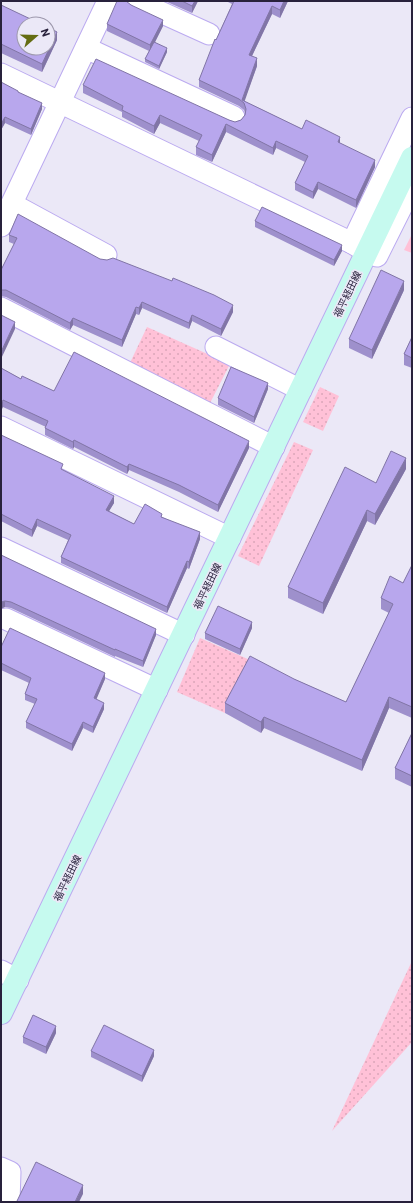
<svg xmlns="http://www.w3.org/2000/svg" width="413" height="1203" viewBox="0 0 413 1203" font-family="Barlow,'Noto Sans JP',sans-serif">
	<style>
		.grass { fill: url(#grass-dots) }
		.pitch { fill: #ffc1d7 }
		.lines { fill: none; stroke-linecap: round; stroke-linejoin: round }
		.minor-casing { stroke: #bbaaf0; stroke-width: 23 }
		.secondary-casing { stroke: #bbaaf0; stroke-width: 24 }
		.minor { stroke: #fff; stroke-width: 21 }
		.secondary { stroke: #c6faef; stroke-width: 22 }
		.wall { fill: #9e90cc }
		.shaded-wall { fill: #8175a6 }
		.building { fill: #b8a7ed; stroke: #8175a6 }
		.labels { text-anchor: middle; stroke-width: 3.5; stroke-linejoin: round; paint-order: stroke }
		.street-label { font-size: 10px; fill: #28213c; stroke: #ebe8f7 }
	</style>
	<defs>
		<pattern id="grass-dots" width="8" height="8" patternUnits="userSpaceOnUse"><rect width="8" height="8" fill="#ffc1d7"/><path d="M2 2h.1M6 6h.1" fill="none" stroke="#dba6b9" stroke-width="1.8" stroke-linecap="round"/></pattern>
	</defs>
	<rect width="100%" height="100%" fill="#ebe8f7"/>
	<g class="grass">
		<path d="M147,327l83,37 -21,41 -81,-38z"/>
		<path d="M320,387l19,9 -16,35 -20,-9z"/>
		<path d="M294,442l19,8 -54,116 -21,-10z"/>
		<path d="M200,638l50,22 -25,53 -48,-21z"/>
		<path d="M412,961v81l-80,89z"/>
	</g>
	<path class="pitch" d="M412,234v19l-8,-3z"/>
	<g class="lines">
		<defs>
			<g id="minor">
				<path d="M136,1l73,33"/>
				<path d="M86,48l148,69"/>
				<path d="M1,74l351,169 15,9"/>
				<path d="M12,204l94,51"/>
				<path d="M1,226l107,-225"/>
				<path d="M352,243l60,-125"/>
				<path d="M377,256l35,-70"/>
				<path d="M1,308l273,139"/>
				<path d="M216,347l85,43"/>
				<path d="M1,427l229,111"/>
				<path d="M1,548l183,87"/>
				<path d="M6,619l151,71"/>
				<path d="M1,971l17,9"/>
				<path d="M1,1168l9,4 -1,30"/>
			</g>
			<path id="secondary" d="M1,1013l411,-855"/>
		</defs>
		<use href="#minor" class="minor-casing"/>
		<use href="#secondary" class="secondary-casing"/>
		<use href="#minor" class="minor"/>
		<use href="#secondary" class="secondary"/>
	</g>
	<g class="wall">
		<path d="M165,1h33l-6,12z"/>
		<path d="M226,1h62l-8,17 -8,-4 -20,42 5,10 -13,35 58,28 38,14 35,24 -19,41 -38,-19 -5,10 -18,-9v-7l10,-21 -29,-14 -3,7 -47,-23 -14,30 -16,-7v-8l3,-6 -39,-18 -6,11 -32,-17v-5l-39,-19v-8l146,35 6,2 6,-2 4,-5v-2l-1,-3 -5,-4 -40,-19v-7l17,-40 16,-36z"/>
		<path d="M127,2l36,24 -8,16 12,10 -8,17 -14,-7v-3l4,-8 -42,-20v-7z"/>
		<path d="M1,5l56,35 -15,32 -41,-19z"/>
		<path d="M1,82l17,10 24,17 -11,26 -26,-12 -4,7z"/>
		<path d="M255,221l87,30 -8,15 -79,-39z"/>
		<path d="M9,235l91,24 133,53 -12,24 -29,-15 -3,8 -47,-21 -3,7 -3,-1 -14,33 -49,-22 -3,5 -64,-33 -5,-1v-26l13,-26 -5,-2z"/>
		<path d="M404,290l-32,69 -23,-11v-9z"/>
		<path d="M412,337v31l-8,-3v-11z"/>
		<path d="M1,368l20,11 33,12 195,57 -31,64 -39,-20 -50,-22 -2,4 -53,-27 -1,2 -28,-14v-7l1,-1 -43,-20z"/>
		<path d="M268,389l-14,34 -36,-18v-7z"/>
		<path d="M1,435l62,35 51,33 -5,8 25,13 28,-6 38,21 -11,30 -2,-1 -20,45 -106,-50v-6l7,-17 -31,-14 -5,11 -31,-16z"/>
		<path d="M406,469l-31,56 -8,-4 -44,93 -35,-16v-11l88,-104z"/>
		<path d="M1,555l155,80 -13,32 -28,-11v1l-104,-49 -6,-1z"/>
		<path d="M412,565v153l-23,-10 -27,63 -98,-43 -3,5 -36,-20v-10l69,-24 52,23 43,-89 -8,-4v-11l22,-15z"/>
		<path d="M252,628l-12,27 -35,-16v-6z"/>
		<path d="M1,647l104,32 -9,20 8,10 -11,24 -10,-5 -11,23 -46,-23v-6l9,-18 -10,-4v-6l4,-11 -28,-13z"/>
		<path d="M412,733v54l-17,-8v-11z"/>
		<path d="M56,1033l-10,21 -23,-11v-6z"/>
		<path d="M91,1051l63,5 -12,26 -51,-25z"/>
	</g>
	<g class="shaded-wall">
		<path d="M195,1h3l-6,12v-7z"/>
		<path d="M284,1h4l-8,17v-8z"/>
		<path d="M272,6v8l-23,48v-7z"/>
		<path d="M163,20v6l-13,26v-7z"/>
		<path d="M57,32v8l-15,32v-8z"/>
		<path d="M167,48v4l-8,17v-3z"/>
		<path d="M257,58v8l-13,37 -2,-3z"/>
		<path d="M42,103v6l-11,26v-6z"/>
		<path d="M160,115v8l-6,11v-8z"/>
		<path d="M5,117v6l-4,7v-6z"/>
		<path d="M226,124v8l-14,30v-7z"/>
		<path d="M340,137v7l-2,-2z"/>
		<path d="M276,141v7l-3,7v-7z"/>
		<path d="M375,160v7l-19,41v-8z"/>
		<path d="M318,182v7l-5,10v-7z"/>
		<path d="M342,245v6l-8,15v-6z"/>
		<path d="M404,281v9l-32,69v-9z"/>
		<path d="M142,302v6l-3,7v-7z"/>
		<path d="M233,305v7l-12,24v-7z"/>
		<path d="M136,307v7l-14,33v-7z"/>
		<path d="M192,315v6l-3,8v-6z"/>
		<path d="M73,318v7l-3,5v-7z"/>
		<path d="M15,322v7l-14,30v-7z"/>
		<path d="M268,383v6l-14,34v-6z"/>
		<path d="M3,400v7l-2,4v-7z"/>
		<path d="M74,440v7l-1,2v-7z"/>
		<path d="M249,441v7l-31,64v-7z"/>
		<path d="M406,458v11l-31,56v-11z"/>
		<path d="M129,464v6l-2,4v-7z"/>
		<path d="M114,496v7l-8,13v-6z"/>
		<path d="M367,510v11l-44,93v-11z"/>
		<path d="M37,519v7l-5,11v-7z"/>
		<path d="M200,532v7l-11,30v-7z"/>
		<path d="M187,561v7l-20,45v-6z"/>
		<path d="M5,601v6l-4,2v-7z"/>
		<path d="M252,622v6l-12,27v-6z"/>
		<path d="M156,629v6l-13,32v-6z"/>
		<path d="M105,673v6l-11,26v-7z"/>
		<path d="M389,697v11l-27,63v-11z"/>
		<path d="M104,703v6l-11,24v-6z"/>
		<path d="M264,717v11l-3,5v-11z"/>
		<path d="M83,722v6l-11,23v-7z"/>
		<path d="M56,1026v7l-10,21v-7z"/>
		<path d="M154,1050v6l-12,26v-6z"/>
		<path d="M83,1185v9l-4,8h-4z"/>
	</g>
	<g class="building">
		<path d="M117,1h9l5,4 32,15 -13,25 -43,-21z"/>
		<path d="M182,1h13l-3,5z"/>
		<path d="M234,1h50l-4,9 -8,-4 -23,49 8,3 -15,42 60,29 4,-9 34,17 -2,5 37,18 -19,40 -38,-18 -5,10 -18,-9 13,-27 -32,-15 -3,7 -47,-24 -14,31 -16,-8 6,-12 -42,-20 -6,11 -32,-16 1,-4 -40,-21 13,-26 133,61 6,2 6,-2 4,-5 1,-6 -2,-6 -5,-4 -40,-19 16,-41 1,1z"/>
		<path d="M1,5l40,19h-17v24h24v-21l9,5 -15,32 -41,-20z"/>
		<path d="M154,42l13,6 -8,18 -14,-7z"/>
		<path d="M1,82l17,9v1l24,11 -11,26 -26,-12 -4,7z"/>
		<path d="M262,207l80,38 -8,15 -79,-39z"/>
		<path d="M18,214l82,45 7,1 6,-2 59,23 1,-3 41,17 19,10 -12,24 -29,-14 -3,8 -47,-21 -3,6 -3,-1 -14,33 -49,-22 -3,5 -64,-33h-5v-20l16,-32 -8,-3z"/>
		<path d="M381,270l23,11 -32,69 -23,-11z"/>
		<path d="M1,315l14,7 -14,30z"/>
		<path d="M412,337v21l-8,-4z"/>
		<path d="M74,352l175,89 -31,64 -39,-20 -50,-21 -2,3 -53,-27 -1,2 -28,-14 3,-7 -45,-21 -2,4v-36l20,11 1,-3 32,15z"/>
		<path d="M231,367l37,16 -14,34 -36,-19z"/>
		<path d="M1,435l62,29 -2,5 53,27 -8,14 28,14 11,-20 17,10 -1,3 39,15 -11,30 -2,-1 -20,46 -106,-50 10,-22 -34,-16 -5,11 -31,-16z"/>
		<path d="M391,451l15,7 -31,56 -8,-4 -44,93 -35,-16 57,-120 31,16z"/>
		<path d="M1,555l155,74 -13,32 -28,-12v1l-104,-48 -6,-1 -4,1z"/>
		<path d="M412,565v142l-23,-10 -27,63 -98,-43 -3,5 -36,-19 25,-47 44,23 52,23 47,-98 -12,-6 9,-22 13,7z"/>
		<path d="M218,606l34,16 -12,27 -35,-16z"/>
		<path d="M10,628l95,45 -11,25 10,5 -11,24 -10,-5 -11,22 -46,-22 11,-23 -12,-5 6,-16 -30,-15v-16z"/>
		<path d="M412,733v43l-17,-8z"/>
		<path d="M33,1015l23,11 -10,21 -23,-10z"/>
		<path d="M104,1025l50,25 -12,26 -51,-25z"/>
		<path d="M36,1162l47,23 -8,17h-56l-2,-1z"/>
	</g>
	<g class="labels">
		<g class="street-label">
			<text transform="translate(347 294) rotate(-64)" y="4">福平経田線</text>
			<text transform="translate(207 586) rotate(-64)" y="4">福平経田線</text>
			<text transform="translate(67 878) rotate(-64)" y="4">福平経田線</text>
		</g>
	</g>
	<rect width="413" height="1203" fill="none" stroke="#28213c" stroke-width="4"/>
	<g transform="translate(36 36) rotate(70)"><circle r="19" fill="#ebe8f7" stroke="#9d98ac"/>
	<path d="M0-3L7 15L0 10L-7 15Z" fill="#646c12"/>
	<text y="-6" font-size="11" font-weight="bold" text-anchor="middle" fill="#28213c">N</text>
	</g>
</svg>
